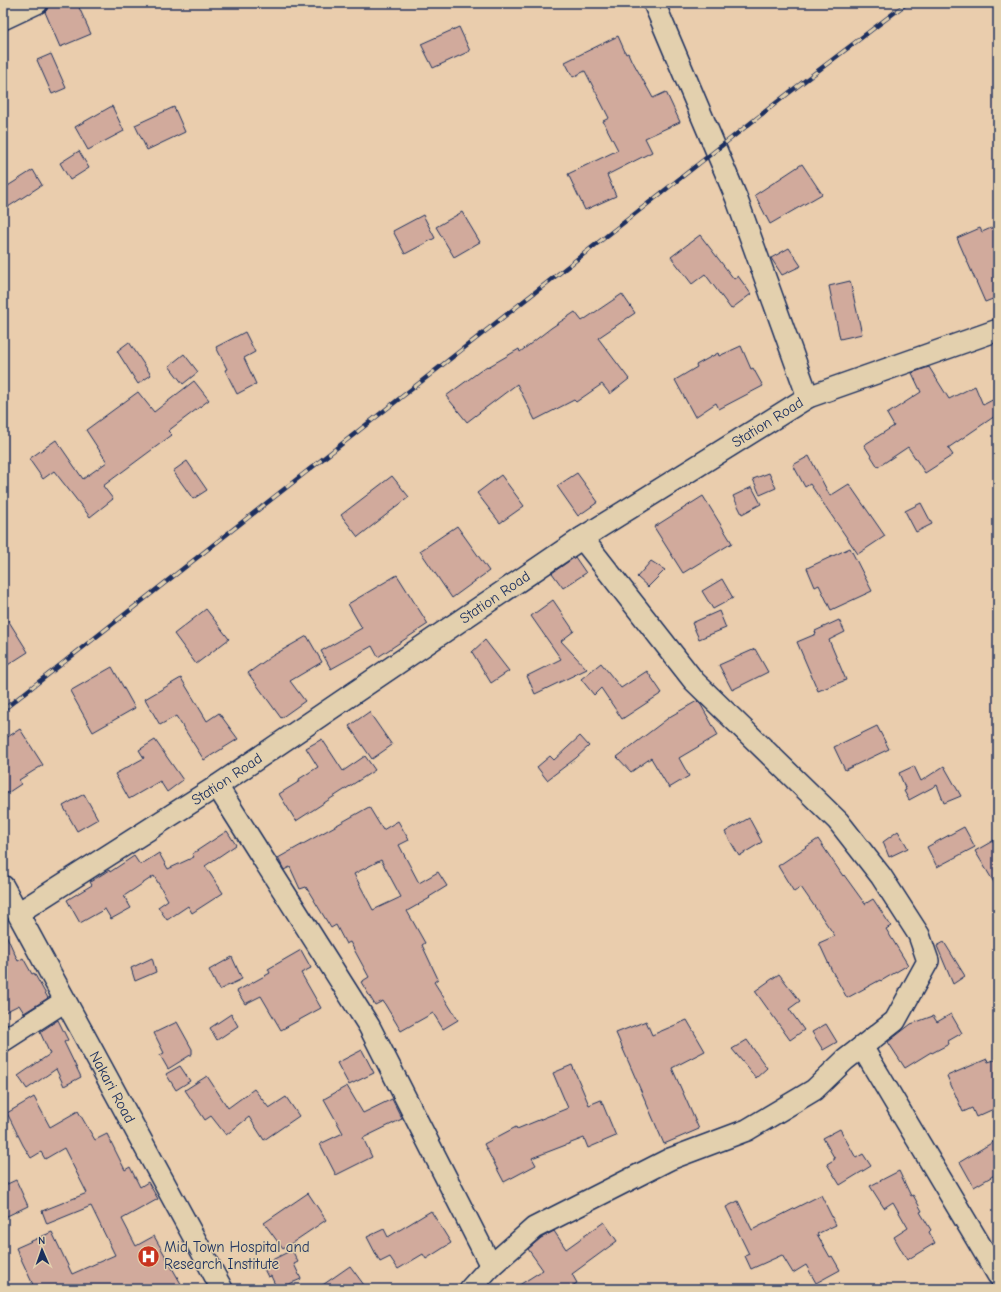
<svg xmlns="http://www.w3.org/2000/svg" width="1001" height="1292" viewBox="0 0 1001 1292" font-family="'Comic Neue',sans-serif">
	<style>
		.building { fill: #d1aa9c; stroke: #1b2f5e; fill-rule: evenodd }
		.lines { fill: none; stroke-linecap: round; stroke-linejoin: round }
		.minor-casing { stroke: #1b2f5e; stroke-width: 24 }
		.minor { stroke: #e3d0ae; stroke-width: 21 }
		.rail-casing { stroke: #1b2f5e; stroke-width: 4.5 }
		.rail { stroke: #e3d0ae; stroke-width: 3; stroke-dasharray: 9; stroke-linecap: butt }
		.labels { text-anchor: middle; stroke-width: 3; stroke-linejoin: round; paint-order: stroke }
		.street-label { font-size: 15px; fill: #1b2f5e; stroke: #e3d0ae }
		.poi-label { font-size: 15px; fill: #1b2f5e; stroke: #e3d0ae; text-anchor: start }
	</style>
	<rect width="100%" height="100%" fill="#eacdad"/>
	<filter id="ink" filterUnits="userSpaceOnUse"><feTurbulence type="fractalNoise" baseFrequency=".025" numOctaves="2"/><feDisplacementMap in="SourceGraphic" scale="8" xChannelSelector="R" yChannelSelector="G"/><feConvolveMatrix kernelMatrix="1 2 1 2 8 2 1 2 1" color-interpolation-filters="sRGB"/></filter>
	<g filter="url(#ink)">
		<g class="building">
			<path d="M49,3h28l14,31 -31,13 -15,-35 2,-2z"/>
			<path d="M459,27l11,24 -37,17 -12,-24z"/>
			<path d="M618,36l8,18 2,-1 4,9h1l20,36 13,-6 14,30 -35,16 7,14 -45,23 9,21 -31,14 -17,-36 50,-24 -15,-29 6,-3 -24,-47 -12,6 -8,-15z"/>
			<path d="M51,54l15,34 -14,6 -15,-34z"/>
			<path d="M112,106l12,25 -36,19 -13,-23z"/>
			<path d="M174,107l11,25 -38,18 -12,-25z"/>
			<path d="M79,151l10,17 -19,12 -10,-17z"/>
			<path d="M802,164l20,30 -52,30 -15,-29z"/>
			<path d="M33,170l9,15 -34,22 -5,-8v-10z"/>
			<path d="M462,212l18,30 -26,15 -18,-30z"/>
			<path d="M423,215l12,23 -30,16 -12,-23z"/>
			<path d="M998,225v72l-13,5 -28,-64 23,-10 2,4z"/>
			<path d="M700,235l34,44 4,-3 13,18 -20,15 -26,-35 -13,10 -21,-27z"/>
			<path d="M789,248l12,18 -19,9 -11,-17z"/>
			<path d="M850,281l12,53 -22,5 -11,-53z"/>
			<path d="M622,294l13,19 -37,25 31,41 -19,15 -8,-10 -26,18 -2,-2 -39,20 -18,-36 -50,38 -21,-26 41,-30 1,1 31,-18 1,3 31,-24 24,-16 7,9z"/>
			<path d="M245,332l10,20 -11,6 12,26 -19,10 -12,-24 2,-1 -11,-22z"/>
			<path d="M129,342l22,33 -13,9 -21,-33z"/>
			<path d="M741,346l10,23 2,-1 10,18 -44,23 -3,-6 -21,14 -20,-37 22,-13 -1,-2 22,-12 1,3z"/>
			<path d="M184,354l14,18 -15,12 -14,-18z"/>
			<path d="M929,367l20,32 26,-13 8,19 15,-8v17l-50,34 5,7 -28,18 -17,-26 -30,20 -14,-22 30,-19 -7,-12 34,-22 -9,-19z"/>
			<path d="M194,381l15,19 -41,31 4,4 -69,51 10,13 -23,18 -36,-46 -11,8 -14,-20 27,-19 27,39 24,-17 -21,-32 52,-38 16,20z"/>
			<path d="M809,456l21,40 19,-12 36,52 -27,18 -48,-70 -5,3 -12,-22z"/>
			<path d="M187,461l20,29 -14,9 -20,-28z"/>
			<path d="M577,473l21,29 -20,14 -21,-30z"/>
			<path d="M769,473l7,15 -16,7 -7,-16z"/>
			<path d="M501,475l23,31 -24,17 -23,-30z"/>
			<path d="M392,476l17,21 -51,40 -17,-22z"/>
			<path d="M752,487l9,17 -19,10 -9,-18z"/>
			<path d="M703,496l29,47 -49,30 -29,-46z"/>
			<path d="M921,503l11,21 -16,8 -11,-21z"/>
			<path d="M457,526l32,45 -37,27 -32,-47z"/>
			<path d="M850,548l22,43 -41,19 -12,-25 -4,2 -8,-19z"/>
			<path d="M575,557l11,16 -23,15 -11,-15z"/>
			<path d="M651,561l14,9 -17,17 -11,-10z"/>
			<path d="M397,575l31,49 -50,33 -6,-11 -41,23 -10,-18 41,-23 -14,-24z"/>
			<path d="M722,579l11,19 -20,11 -11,-18z"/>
			<path d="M553,600l21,31 -13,10 26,28 -52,25 -8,-18 34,-17 -30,-43z"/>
			<path d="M206,609l23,30 -33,25 -22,-30z"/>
			<path d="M719,611l7,17 -27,11 -7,-16z"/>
			<path d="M3,612l25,40 -25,16z"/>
			<path d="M839,620l6,12 -16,8 17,40 -28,11 -21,-49 19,-8 -1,-3z"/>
			<path d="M307,636l15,26 -32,19 15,20 -24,17 -33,-45 24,-17z"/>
			<path d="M485,640l24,31 -18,12 -19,-31z"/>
			<path d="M755,649l13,23 -36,18 -13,-25z"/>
			<path d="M601,663l20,25 26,-17 15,22 -40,26 -21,-31 -7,7 -13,-16z"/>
			<path d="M112,667l23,41 -42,24 -23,-41z"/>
			<path d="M181,678l26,43 12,-8 19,26 -34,21 -28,-44 -16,9 -15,-26z"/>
			<path d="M697,701l4,4 17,30 -39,23 10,18 -20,12 -18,-30 -20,14 -14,-15 54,-41z"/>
			<path d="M369,712l23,33 -20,14 -23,-33z"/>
			<path d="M877,726l12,23 -44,21 -11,-23z"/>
			<path d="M20,729l23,36 -24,15 2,4 -18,12v-56z"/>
			<path d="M580,736l9,10 -13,12 -29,22 -10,-13 13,-11 4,4z"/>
			<path d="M322,739l21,32 22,-15 10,14 -79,51 -17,-27 21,-13 -1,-2 19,-12 -12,-19z"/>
			<path d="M155,740l28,40 -16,12 -7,-11 -31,18 -14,-25 29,-16 -5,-8z"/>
			<path d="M914,766l7,15 23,-15 17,30 -17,7 -7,-18 -28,15 -5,-9 2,-1 -7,-17z"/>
			<path d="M84,794l14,25 -21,12 -14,-25z"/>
			<path d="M369,807l14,23 15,-9 11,19 -10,5 20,38 19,-11 9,14 -18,11 1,1 -23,13 18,32 -3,2 16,34 -4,3 24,38 -15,9 -10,-16 -32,18 -18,-30 -8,4 -14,-23 8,-5 -19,-35 -4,2 -10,-19 -5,3 -25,-41 -6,2 -10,-22 -6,3 -6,-12zM381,860l20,37 -28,13 -19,-36z"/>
			<path d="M749,818l13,24 -23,14 -14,-24z"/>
			<path d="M964,827l11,20 -38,20 -10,-20z"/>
			<path d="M227,831l9,14 -31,21 18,27 -31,20 -4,-7 -21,14 -9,-13 10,-7 -14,-24 -30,20 7,12 -20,11 -6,-10 -25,14 -13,-23 25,-15 -2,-3 19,-12 1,2 24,-16 6,9 19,-12 9,16 26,-12 -2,-3z"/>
			<path d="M898,831l10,17 -19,9 -6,-15z"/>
			<path d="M998,838v51l-23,-38z"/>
			<path d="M818,839l25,37 1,-1 21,29 8,-5 18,27 -5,3 22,36 -27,16 -1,-1 -33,18 -15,-27 -13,-28 16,-7 -34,-49 -7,5 -16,-26z"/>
			<path d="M3,928l15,33 5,-3 9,16 2,-1 14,25 -24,15 -5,-8 -16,8z"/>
			<path d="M944,942l21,34 -12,8 -16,-38z"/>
			<path d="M301,950l10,18 -10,5 20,35 -40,22 -20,-34 -16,8 -8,-13 33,-18 -2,-4z"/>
			<path d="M232,957l10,22 -23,11 -10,-20z"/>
			<path d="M152,958l4,14 -21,9 -4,-13z"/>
			<path d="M779,974l21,27 -11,8 15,21 -14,10 -35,-49z"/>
			<path d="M231,1014l7,12 -21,14 -7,-12z"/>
			<path d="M951,1014l11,19 -14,8 1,3 -17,9 -1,-1 -26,16 -17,-26 23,-18 22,-8 4,6z"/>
			<path d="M58,1020l10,20 -4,2 17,35 -17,9 -8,-17 -29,20 -9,-13 32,-22 -10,-22z"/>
			<path d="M687,1020l18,31 -33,17 27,61 -35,15 -48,-111 30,-12 6,14z"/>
			<path d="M177,1022l15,27v5l-24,15 -8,-14 4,-2 -10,-20z"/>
			<path d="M826,1024l11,18 -14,8 -11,-18z"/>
			<path d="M747,1040l20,28 -11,10 -24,-29z"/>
			<path d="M362,1050l12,23 -25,12 -12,-22z"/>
			<path d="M987,1059l1,3 10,-3v48l-22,10 -4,-9 -9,4 -16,-36z"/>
			<path d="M572,1065l17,40 12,-5 15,36 -28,12 -4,-10 -52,20 4,7 -32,17 -20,-38 32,-17 1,2 51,-21 -15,-35z"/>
			<path d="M180,1066l10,15 -14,9 -10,-16z"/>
			<path d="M207,1076l21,32 26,-19 15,19 17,-11 13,19 -35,24 -15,-23 -23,18 -15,-19 -6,4 -20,-30z"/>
			<path d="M347,1086l16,27 29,-14 10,20 -39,19 9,19 -36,18 -16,-31 23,-11 -19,-34z"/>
			<path d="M34,1097l16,30 28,-16 17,29 12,-6 18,36 5,-3 10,20 8,-5 10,17 -36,20 14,27 18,-10 30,53h-149l-19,-41 36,-16 20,42 43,-19 -24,-49 -44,18 -5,-13 45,-18 -23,-45 -19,11 -4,-7 -10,6 -8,-13 -16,-32z"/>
			<path d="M840,1129l16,29 7,-4 8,12 -31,19 -13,-21 8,-5 -12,-21z"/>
			<path d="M998,1139v34l-24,14 -14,-25z"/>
			<path d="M899,1171l12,25 2,-1 9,16 -2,1 11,18 -2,2 6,11 -28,17 -13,-23 14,-9 -15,-26 -9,6 -14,-22z"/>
			<path d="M16,1180l12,26 -25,12v-32z"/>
			<path d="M308,1193l18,27 -43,29 -19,-26z"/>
			<path d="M821,1195l15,30 -19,9 13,23 2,-1 8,14 -24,13 -10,-18 -13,8 -11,-18 -31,14 -6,-13 4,-2 -23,-47 12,-6 14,29z"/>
			<path d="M431,1211l20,32 -25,16 -3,-5 -25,15 -8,-12 -10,5 -13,-25 17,-8 4,8z"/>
			<path d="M604,1222l13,19 -45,33 5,9 -10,6h-54l30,-19 -15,-21 13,-11 13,-7 12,18z"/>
			<path d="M292,1250l6,12 -4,2 7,15 -24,10 -6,-13 -3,1 -6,-12z"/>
			<path d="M350,1266l17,23h-50z"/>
		</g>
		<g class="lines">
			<defs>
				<g id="minor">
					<path d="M654,3l82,194 72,200"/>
					<path d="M3,19l34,-16"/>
					<path d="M217,786l152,240 122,240"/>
					<path id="s1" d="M3,886l219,403"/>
					<path id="s2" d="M18,913l199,-127 365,-248 226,-141 190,-67"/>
					<path d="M3,1041l62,-40"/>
					<path d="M862,1047l136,228"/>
					<path d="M470,1289l21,-23 43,-38 136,-69 77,-29 67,-40 31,-30 50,-39 33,-60 -9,-26 -38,-59 -43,-55 -144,-140 -112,-143"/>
				</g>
			</defs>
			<use href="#minor" class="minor-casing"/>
			<use href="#minor" class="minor"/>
			<defs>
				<path id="rail" d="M3,710l787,-618 117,-89"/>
			</defs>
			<use href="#rail" class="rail-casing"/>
			<use href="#rail" class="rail"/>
		</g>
	</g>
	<defs>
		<symbol id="hospital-disc" viewBox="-11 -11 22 22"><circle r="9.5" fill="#c8321e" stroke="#e3d0ae"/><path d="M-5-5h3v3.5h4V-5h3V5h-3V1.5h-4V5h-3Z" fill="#fff"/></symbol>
	</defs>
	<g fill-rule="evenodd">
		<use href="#hospital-disc" x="136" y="1244" width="25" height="25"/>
	</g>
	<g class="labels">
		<g class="street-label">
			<text dy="5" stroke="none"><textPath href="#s2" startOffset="896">Station Road</textPath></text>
			<text dy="5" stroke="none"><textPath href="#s2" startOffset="572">Station Road</textPath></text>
			<text dy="5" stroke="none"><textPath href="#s2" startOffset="248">Station Road</textPath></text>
			<text dy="5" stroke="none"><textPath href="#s1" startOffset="229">Nakari Road</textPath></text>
		</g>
		<g class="poi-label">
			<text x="164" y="1252">Mid Town Hospital and<tspan x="164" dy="17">Research Institute</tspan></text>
		</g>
	</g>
	<rect width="1001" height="1292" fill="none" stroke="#e3d0ae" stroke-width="16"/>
	<rect x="8" y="8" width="985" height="1276" fill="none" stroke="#1b2f5e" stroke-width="1.5" filter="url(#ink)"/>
	<g transform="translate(42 1250) rotate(358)" stroke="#e3d0ae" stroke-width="3" paint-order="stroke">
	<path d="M0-3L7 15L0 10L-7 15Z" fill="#1b2f5e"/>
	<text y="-6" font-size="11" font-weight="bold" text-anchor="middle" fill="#1b2f5e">N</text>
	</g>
</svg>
